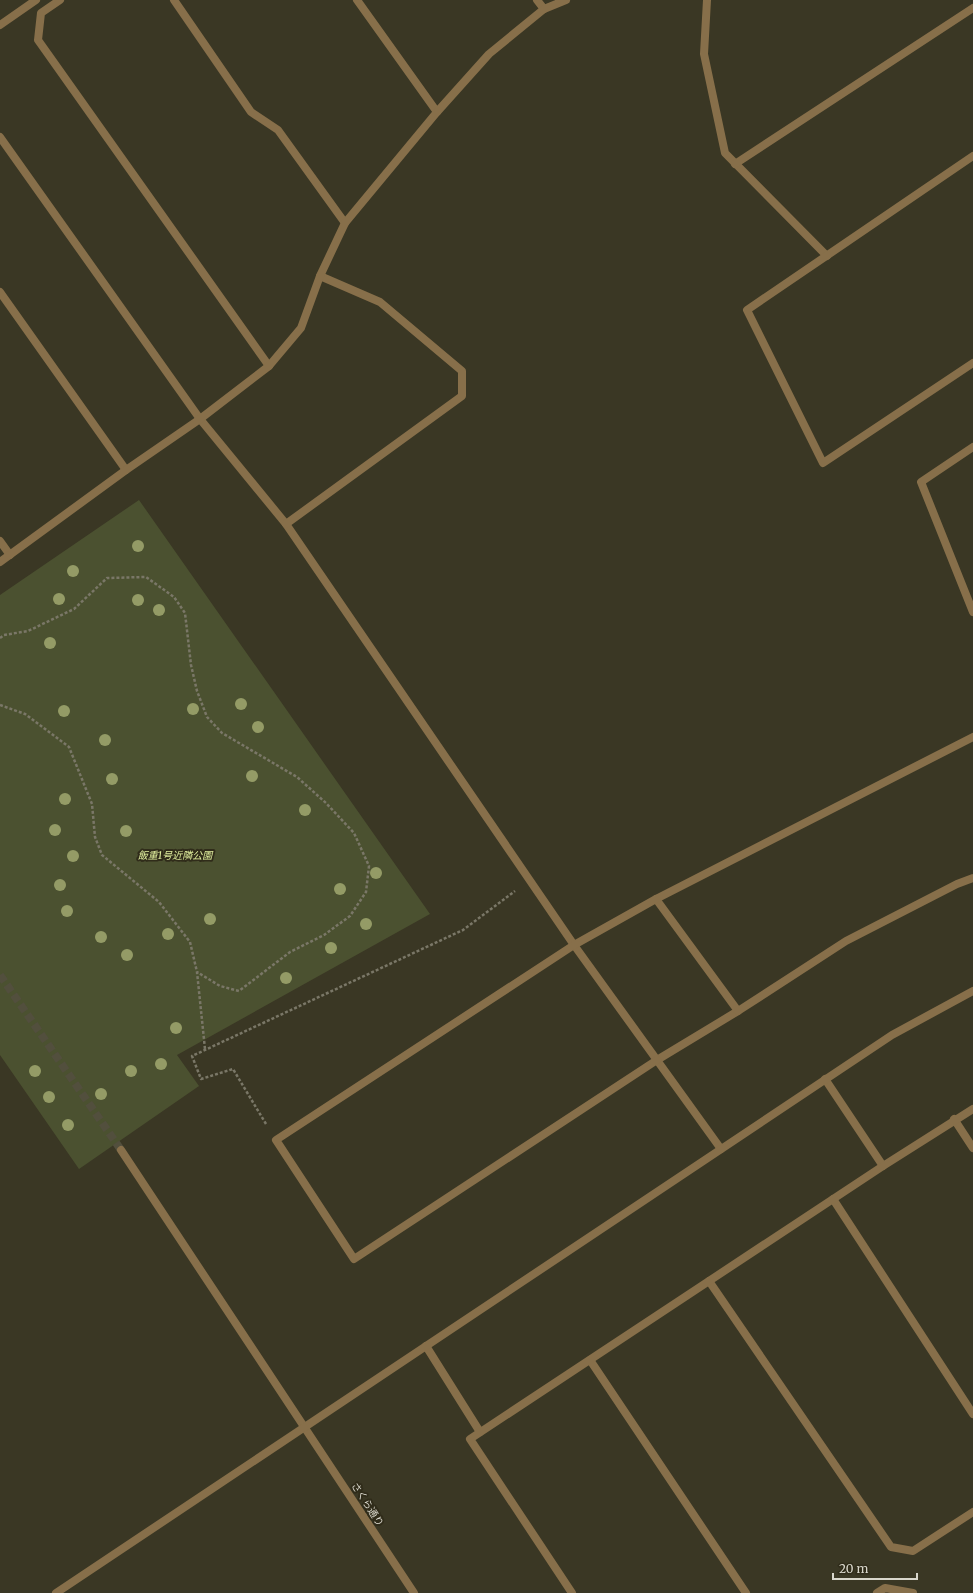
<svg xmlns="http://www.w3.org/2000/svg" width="973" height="1593" viewBox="0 0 973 1593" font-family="Merriweather,'Noto Sans JP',serif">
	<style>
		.green { fill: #4b5130 }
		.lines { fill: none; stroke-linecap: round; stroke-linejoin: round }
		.tertiary-tunnel { stroke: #524f3d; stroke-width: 8; stroke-dasharray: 8 4; stroke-linecap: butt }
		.path { stroke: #7a7767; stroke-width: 2.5; stroke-dasharray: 3 2; stroke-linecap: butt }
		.pedestrian { stroke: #876f4a; stroke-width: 8 }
		.minor { stroke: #876f4a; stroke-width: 8 }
		.tertiary { stroke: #876f4a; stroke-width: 8 }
		.tree { fill: #949b66 }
		.labels { text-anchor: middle; stroke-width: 4; stroke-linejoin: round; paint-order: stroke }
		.park-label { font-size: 10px; font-style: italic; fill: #deec9c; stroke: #302c1a }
		.street-label { font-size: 10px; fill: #d9d7cc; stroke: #302c1a }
	</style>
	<rect width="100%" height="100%" fill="#3a3724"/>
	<path class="green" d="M139,500l291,414 -253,141 22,31 -120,83 -79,-114v-460z"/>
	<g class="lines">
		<path class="tertiary-tunnel" d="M0,975l121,175"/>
		<g class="path">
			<path d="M0,638l4,-3 24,-4 46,-22 33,-31 39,-1 28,20 11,16 6,52 6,26 10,26 15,16 75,44 29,26 28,30 15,33 -3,26 -16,24 -26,19 -34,17 -51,39 -19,-5 -23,-14"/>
			<path d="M0,705l25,9 44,33 23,57 3,33 7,18 57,47 31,40 7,30 8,77"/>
			<path d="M266,1124l-33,-55 -32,10 -9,-23 271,-126 52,-39"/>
		</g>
		<g class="pedestrian">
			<path d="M0,25l36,-25"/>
			<path d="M0,137l200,282"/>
			<path d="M657,1060l81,-49"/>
			<path d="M825,1079l58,87"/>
			<path d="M426,1346l54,86"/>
		</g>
		<g class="minor">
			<path d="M60,0l-19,13 -3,27 231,326"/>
			<path d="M174,0l77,112 27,18 67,93"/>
			<path d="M357,0l80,112"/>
			<path d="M537,0l7,9"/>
			<path d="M707,0l-3,54 21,99 102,103"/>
			<path d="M973,156l-226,154 76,153 150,-100"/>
			<path d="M735,164l238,-156"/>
			<path d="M0,292l126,178"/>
			<path d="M200,419l86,105 288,421 147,204"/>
			<path d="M973,447l-52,35 52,130"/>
			<path d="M286,524l176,-128v-25l-82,-69 -60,-26"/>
			<path d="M0,541l10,14"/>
			<path d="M0,562l126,-92 74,-51 69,-53 32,-38 19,-52 25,-53 92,-111 52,-58 55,-45 22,-9"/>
			<path d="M656,899l82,112 108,-70 111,-57 16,-6"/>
			<path d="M657,1060l-303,199 -78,-119 298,-195 82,-46 317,-162"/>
			<path d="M954,1119l19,29"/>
			<path d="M833,1199l140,215"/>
			<path d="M709,1281l182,266 22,4 60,-39"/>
			<path d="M590,1360l156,233"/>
			<path d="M572,1593l-102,-154 413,-273 90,-57"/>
			<path d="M877,1593l8,-5 28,5"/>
		</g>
		<g class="tertiary">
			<path d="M121,1150l293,443"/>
			<path d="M56,1593l836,-558 81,-44"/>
		</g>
	</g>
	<g class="tree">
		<circle cx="138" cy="546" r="6"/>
		<circle cx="73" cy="571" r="6"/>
		<circle cx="59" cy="599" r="6"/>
		<circle cx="138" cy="600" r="6"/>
		<circle cx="159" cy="610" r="6"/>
		<circle cx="50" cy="643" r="6"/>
		<circle cx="241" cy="704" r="6"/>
		<circle cx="193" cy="709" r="6"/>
		<circle cx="64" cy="711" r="6"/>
		<circle cx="258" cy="727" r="6"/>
		<circle cx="105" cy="740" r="6"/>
		<circle cx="252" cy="776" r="6"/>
		<circle cx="112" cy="779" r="6"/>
		<circle cx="65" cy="799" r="6"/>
		<circle cx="305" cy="810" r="6"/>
		<circle cx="55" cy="830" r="6"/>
		<circle cx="126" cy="831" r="6"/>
		<circle cx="73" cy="856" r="6"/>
		<circle cx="376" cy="873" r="6"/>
		<circle cx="60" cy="885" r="6"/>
		<circle cx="340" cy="889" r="6"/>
		<circle cx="67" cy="911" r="6"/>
		<circle cx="210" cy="919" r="6"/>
		<circle cx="366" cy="924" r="6"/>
		<circle cx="168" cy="934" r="6"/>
		<circle cx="101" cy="937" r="6"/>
		<circle cx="331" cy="948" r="6"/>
		<circle cx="127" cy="955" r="6"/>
		<circle cx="286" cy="978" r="6"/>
		<circle cx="176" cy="1028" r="6"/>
		<circle cx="161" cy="1064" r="6"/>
		<circle cx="35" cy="1071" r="6"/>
		<circle cx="131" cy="1071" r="6"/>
		<circle cx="101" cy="1094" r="6"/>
		<circle cx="49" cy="1097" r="6"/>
		<circle cx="68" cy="1125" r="6"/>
	</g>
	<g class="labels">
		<g class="park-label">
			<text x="175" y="859">飯重1号近隣公園</text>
		</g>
		<g class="street-label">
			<text transform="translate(368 1504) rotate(57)" y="4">さくら通り</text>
		</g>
	</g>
	<path d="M833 1573v6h84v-6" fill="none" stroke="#d9d7cc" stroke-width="2"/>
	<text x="839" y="1573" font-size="12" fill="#d9d7cc" stroke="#302c1a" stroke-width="3" paint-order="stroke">20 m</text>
</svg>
